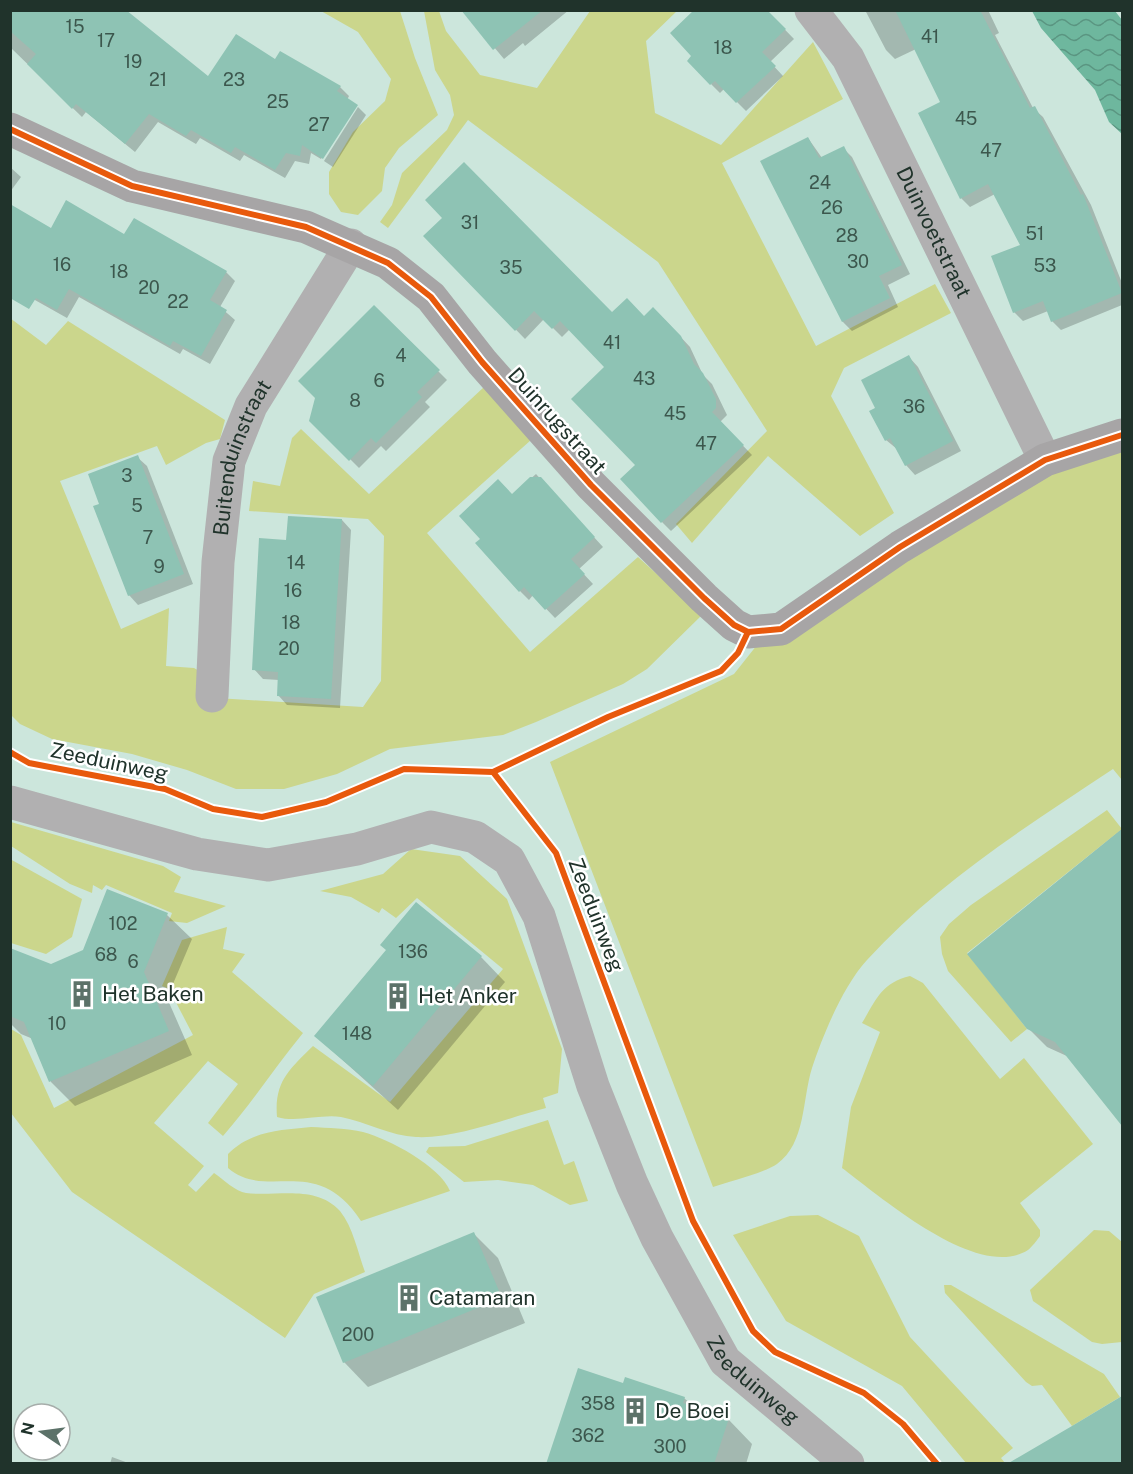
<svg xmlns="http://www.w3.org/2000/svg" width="1133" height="1474" viewBox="0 0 1133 1474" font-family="'Public Sans',sans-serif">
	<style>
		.grass { fill: #cbd68c }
		.water { fill: url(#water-waves) }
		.shadow { fill: #0003 }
		.building { fill: #8ec3b4 }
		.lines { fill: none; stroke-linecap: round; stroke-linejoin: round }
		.street { stroke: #b1b0b1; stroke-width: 33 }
		.secondary { stroke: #a7a5a6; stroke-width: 33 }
		.cycleway-casing { stroke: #fff; stroke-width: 10 }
		.cycleway { stroke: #e8590c; stroke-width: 6 }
		.labels { text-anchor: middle; stroke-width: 5; stroke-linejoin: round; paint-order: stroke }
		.number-label { font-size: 18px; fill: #3c574d }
		.street-label { font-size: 21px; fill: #20332b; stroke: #fff }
		.poi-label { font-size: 21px; fill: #20332b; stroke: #fff; text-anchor: start }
	</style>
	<defs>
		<pattern id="water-waves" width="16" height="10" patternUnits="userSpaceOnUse" patternTransform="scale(1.5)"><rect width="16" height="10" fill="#6eb79e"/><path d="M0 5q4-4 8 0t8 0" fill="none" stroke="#5a9581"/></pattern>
	</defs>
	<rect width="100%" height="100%" fill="#cce6dc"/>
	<g class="grass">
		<path d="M321,11h79l15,47 23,57 -39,33 -14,20 -3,23 -24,24 -17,-3 -12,-18v-22l24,-40 32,-31 6,-22 -33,-47z"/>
		<path d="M424,11h15l7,20 34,44 57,13 53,-77h87l-31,30 9,72 66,32 92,-103 30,57 -121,64 94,183 119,-62 16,29 -107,55 -13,28 63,117 -34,23 -92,-80 -76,87 -16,-19 91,-93 -109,-169 -190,-142 -80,108 -8,-6 12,-17 10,-32 45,-43 7,-15 -4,-20 -15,-25z"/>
		<path d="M10,318l36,27 22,-24 157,99 -5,19 -14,4 -40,22 -9,-19 -97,35 61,148 48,-21 -3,58 28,2 7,4v25l162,10 18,-26 3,-145 -16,-17 -119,-8 4,-30 27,5 12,-48 9,-9 68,65 115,-107 47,53 -104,93 103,119 108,-95 64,58 -55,54 -24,15 -87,38 -33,13 -113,14 -53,25 -53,15h-48l-49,-19 -55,-16 -80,-15 -32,-15 -9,-9z"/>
		<path d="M1122,449v331l-9,-11c-86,57 -176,114 -246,191 -24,26 -44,75 -55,108 -10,32 -6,75 -35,96 -11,8 -49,18 -64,23l-163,-425 184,-88 23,-29 295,-174z"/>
		<path d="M1107,810l15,19 -155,124 60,76 -16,13 -63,-71 -6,-17 -2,-17 9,-13 22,-19z"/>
		<path d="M11,822l152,44 18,11 -7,15 52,14 -39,17 -18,-2 3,-8 -66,-28 -4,5 -9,-5 -1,8 -22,-9 -59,-38z"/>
		<path d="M411,849l49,7 47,43 55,150 -4,44 -15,5 3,10c-39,10 -90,31 -130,29 -25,-1 -50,-15 -75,-20 -21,-3 -44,6 -64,0 -3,-36 13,-48 36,-71l77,56 113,-133 -86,-71 -21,20 -14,-10 -3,5 -28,-16 -31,-6 63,-17z"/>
		<path d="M10,859l72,40 -10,38 -26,17 -35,-11z"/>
		<path d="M227,927l-4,22 22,5 -13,18 71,61c-28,34 -51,70 -80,103l-15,-13 30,-39 -30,-23 -54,62 50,43 -16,19 8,7 18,-19c9,6 22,19 32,20 31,4 69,-9 94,18 13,16 18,42 25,61l-51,22 -29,44 -213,-146 -61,-79v-84l10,6 33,73 139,-73 -24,-46 -7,-3 20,-46z"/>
		<path d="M910,976l13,7 77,96 24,-21 69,86 -73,59 20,27v6c-3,4 -8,11 -12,14 -50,32 -148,-54 -186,-82l9,-61 29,-75 -18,-9c14,-23 19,-40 48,-47z"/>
		<path d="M548,1120l16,45 10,-4 14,40 -18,4 -37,-20 -35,-5 -34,2 -38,-30 3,-5 36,-1z"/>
		<path d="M311,1127c17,1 36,1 52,5 26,7 77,34 87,59l-89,30c-45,-69 -93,-19 -133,-53v-14c22,-23 53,-24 83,-27z"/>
		<path d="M818,1215l41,21 51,101 103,111 -12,10 4,5h-39l-64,-77 -116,-65 -53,-86 57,-19z"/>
		<path d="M1094,1230l15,1 13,11v100l-20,2 -10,-2 -59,-41 -3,-11z"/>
		<path d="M944,1285h7l153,89 16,23 -48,29 -30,-41 -10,1 -6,-4 -81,-89z"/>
	</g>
	<path class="water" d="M1032,11h83l7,9v114l-13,-12 -14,-32 -54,-62z"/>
	<g class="shadow">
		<path d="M10,10l199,69 66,-18 65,26 9,9 -2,4 8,6 -34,53 -10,-6 -2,11 -14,-3 -10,17 -41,-23 -4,6 -40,-23 -4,6 -38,-22 -23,30 -49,-40 -4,5 -72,-70z"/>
		<path d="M463,10h106l-44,36 -2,-3 -19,16z"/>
		<path d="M766,10l28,29 -24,23 13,14 -37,35 -22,-22 -4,4 -9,-9z"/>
		<path d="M865,10h123l11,23 -4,2 38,73 10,9 48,88 31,78v22l-61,25 -9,-9 -4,-10 -25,10 -9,-9 8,-67 -27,-51 -25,13 -9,-9 -19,-96 -26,-53 -21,10 -9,-9z"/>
		<path d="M358,107l8,8 -33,52 -9,-6z"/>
		<path d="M808,138l14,20 21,-10 9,9 58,117 -22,11 10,22 -46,24 -9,-9 -81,-160z"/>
		<path d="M10,167l11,10 -11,15z"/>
		<path d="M52,231l73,5 101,36 9,9 -15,26 15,13 -25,44 -27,-15 -3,5 -101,-57 -12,21 -41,-23z"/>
		<path d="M425,236l187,78 51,4 27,29 13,28 9,9 15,31 -7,7 32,33 -81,76 -9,-9 -25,-57 -31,-98 -36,-38 -8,8 -18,-18 -19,20z"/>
		<path d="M374,307l73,73 -22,22 5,5 -44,44 -5,-5 -22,22 -48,-48z"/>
		<path d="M909,357l9,10 43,84 -46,24 -9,-10 -9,-16 -11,-9 -9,-32z"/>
		<path d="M137,457l10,9 46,118 -55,21 -9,-10 -28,-91z"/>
		<path d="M536,474l67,73 -24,22 14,15 -38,34 -22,-23 -4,5 -9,-9 -38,-52 30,-44z"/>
		<path d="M342,520l9,10 -11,178 -53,-3 -9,-10 1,-15 -16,-1 -9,-10 34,-127z"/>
		<path d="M1122,829v295l-53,-67 -22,-10 -19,-19 -59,-74z"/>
		<path d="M167,915l25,24 -25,59 25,57 -117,51 -24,-24 -18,-43 -12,-5 -11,-11v-74l41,16z"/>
		<path d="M388,950l93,7 24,25 -107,128 -82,-74z"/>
		<path d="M474,1234l24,24 27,65 -157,64 -24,-25z"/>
		<path d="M624,1385l60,13 11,10 33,11 24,25 -6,20h-198z"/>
		<path d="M1122,1397v67h-86l-6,-12z"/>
		<path d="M112,1457l19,7h-21z"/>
	</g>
	<g class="building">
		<path d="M10,10h116l82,66 28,-42 39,25 5,-8 61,35 -4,5 21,14 -35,54 -21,-14 -2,11 -14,-3 -11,17 -40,-23 -4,6 -40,-23 -5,6 -37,-22 -24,30 -49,-40 -4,5 -45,-45 9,-10 -26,-23z"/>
		<path d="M461,10h82l-50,40z"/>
		<path d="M694,10h73l19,19 -24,23 14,14 -40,37 -21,-22 -5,4 -23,-24 4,-5 -21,-23z"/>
		<path d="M895,10h85l50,98 5,-2 46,89 2,-1 39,99 -71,29 -8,-21 -30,12 -22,-57 29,-11 -32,-61 -28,15 -42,-86 22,-11z"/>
		<path d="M808,137l11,21 25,-12 58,119 -23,11 11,22 -48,24 -82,-161z"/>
		<path d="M464,162l148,150 15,-14 17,18 9,-9 28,29 13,28 9,9 13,26v9l-4,4 32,33 -83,78 -41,-44 15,-14 -64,-66 33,-32 -44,-46 -8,8 -18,-18 -19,20 -92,-95 19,-18 -17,-18z"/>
		<path d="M66,200l58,34 10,-16 93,53 -17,29 17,10 -26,46 -28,-15 -3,5 -101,-57 -12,21 -21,-12 -7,11 -19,-11v-94l41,24z"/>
		<path d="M374,305l66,65 -23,22 5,5 -46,46 -5,-5 -22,23 -40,-40 6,-23 -17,-17z"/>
		<path d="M909,355l44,86 -48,25 -15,-28 -5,3 -16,-30 6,-3 -14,-28z"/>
		<path d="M138,455l46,119 -56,22 -35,-90 6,-2 -11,-30z"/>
		<path d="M530,477h11l54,60 -24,22 14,15 -40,36 -21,-23 -5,5 -44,-49 5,-4 -21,-23 39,-37 14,15z"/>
		<path d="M288,516l54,3 -11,180 -54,-3 1,-24 -26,-2 7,-132 27,2z"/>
		<path d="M1122,829v297l-67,-84 -28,-13 -60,-75z"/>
		<path d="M107,889l61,24 -24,59 25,59 -120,51 -25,-60 -14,-6v-68l41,16 32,-14z"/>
		<path d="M416,902l66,54 -109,130 -59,-50 72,-86 -6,-5z"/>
		<path d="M474,1232l28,66 -159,65 -27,-66z"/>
		<path d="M578,1368l45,15 2,-6 60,20 -2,6 46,15 -15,46h-168z"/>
		<path d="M1122,1396v68h-115l65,-38z"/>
	</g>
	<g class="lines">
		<g class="street">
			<path id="s1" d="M811,10l37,48 197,402"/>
			<path id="s2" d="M212,696l6,-134 11,-101 22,-55 100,-161"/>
			<path id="s3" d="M10,802l187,52 71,11 89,-16 74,-22 44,10 34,23 30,56 54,170 39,98 25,54 68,123 123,103"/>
		</g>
		<path class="secondary" d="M10,129l122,57 174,41 82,36 43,34 51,65 109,123 113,113 30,27 14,7 33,-3 119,-82 145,-87 77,-25"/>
		<defs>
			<g id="cycleway">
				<path d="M10,129l122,57 174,41 82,36 43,34 51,65 109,123 113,113 30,27 14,7 33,-3 119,-82 145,-87 77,-25"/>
				<path d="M10,752l19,11 136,26 48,20 49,8 64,-15 78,-33 89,3 63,81 137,368 60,110 22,21 89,41 39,31 34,40"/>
				<path d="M493,772l115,-55 113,-46 17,-18 10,-21"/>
			</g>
		</defs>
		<use href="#cycleway" class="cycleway-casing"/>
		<use href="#cycleway" class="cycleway"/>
	</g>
	<defs>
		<symbol id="building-bare" viewBox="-9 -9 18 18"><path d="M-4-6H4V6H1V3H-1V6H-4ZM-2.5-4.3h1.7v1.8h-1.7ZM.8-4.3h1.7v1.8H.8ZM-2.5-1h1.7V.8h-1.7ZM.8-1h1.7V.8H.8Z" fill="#5c7269" stroke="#fff" stroke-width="2.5" paint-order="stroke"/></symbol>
	</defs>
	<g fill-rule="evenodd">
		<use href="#building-bare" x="63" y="975" width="38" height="38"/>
		<use href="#building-bare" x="379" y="977" width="38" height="38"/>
		<use href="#building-bare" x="390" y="1279" width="38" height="38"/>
		<use href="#building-bare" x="616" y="1392" width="38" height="38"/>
	</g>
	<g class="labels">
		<g class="number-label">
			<text x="75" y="33">15</text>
			<text x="930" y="43">41</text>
			<text x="106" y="47">17</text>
			<text x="723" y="54">18</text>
			<text x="133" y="68">19</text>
			<text x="158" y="86">21</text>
			<text x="234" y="86">23</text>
			<text x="278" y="108">25</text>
			<text x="966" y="125">45</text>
			<text x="319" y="131">27</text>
			<text x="991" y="157">47</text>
			<text x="820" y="189">24</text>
			<text x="832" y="214">26</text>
			<text x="470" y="229">31</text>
			<text x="1035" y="240">51</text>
			<text x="847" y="242">28</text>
			<text x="858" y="268">30</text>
			<text x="62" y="271">16</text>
			<text x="1045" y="272">53</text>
			<text x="511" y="274">35</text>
			<text x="119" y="278">18</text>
			<text x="149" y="294">20</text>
			<text x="178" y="308">22</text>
			<text x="612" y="349">41</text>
			<text x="401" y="362">4</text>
			<text x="644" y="385">43</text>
			<text x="379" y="387">6</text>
			<text x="355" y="407">8</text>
			<text x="914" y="413">36</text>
			<text x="675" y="420">45</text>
			<text x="706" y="450">47</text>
			<text x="127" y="482">3</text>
			<text x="137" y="512">5</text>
			<text x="148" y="544">7</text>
			<text x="296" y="569">14</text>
			<text x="159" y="573">9</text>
			<text x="293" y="597">16</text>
			<text x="291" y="629">18</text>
			<text x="289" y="655">20</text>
			<text x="123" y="930">102</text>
			<text x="413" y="958">136</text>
			<text x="106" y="961">68</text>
			<text x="133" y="968">6</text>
			<text x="57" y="1030">10</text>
			<text x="357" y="1040">148</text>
			<text x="358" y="1341">200</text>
			<text x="598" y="1410">358</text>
			<text x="588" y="1442">362</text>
			<text x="670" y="1453">300</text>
		</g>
		<g class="street-label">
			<text dy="7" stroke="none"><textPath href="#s1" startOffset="255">Duinvoetstraat</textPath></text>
			<text transform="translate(557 421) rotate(48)" y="7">Duinrugstraat</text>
			<text dy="7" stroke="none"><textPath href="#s2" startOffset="242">Buitenduinstraat</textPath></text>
			<text transform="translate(109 762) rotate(12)" y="7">Zeeduinweg</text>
			<text transform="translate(596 915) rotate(69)" y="7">Zeeduinweg</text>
			<text dy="7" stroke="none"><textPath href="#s3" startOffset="1100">Zeeduinweg</textPath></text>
		</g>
		<g class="poi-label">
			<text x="102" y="1001">Het Baken</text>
			<text x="418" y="1003">Het Anker</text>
			<text x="429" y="1305">Catamaran</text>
			<text x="655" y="1418">De Boei</text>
		</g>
	</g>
	<rect width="1133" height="1474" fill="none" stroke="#20332b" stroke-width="24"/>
	<g transform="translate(42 1432) rotate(283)"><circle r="28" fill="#ffffff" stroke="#a6adaa" stroke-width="1.5"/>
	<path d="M0-4.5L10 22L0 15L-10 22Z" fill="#5c7269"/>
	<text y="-9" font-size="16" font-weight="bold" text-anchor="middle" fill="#20332b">N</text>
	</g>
</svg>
